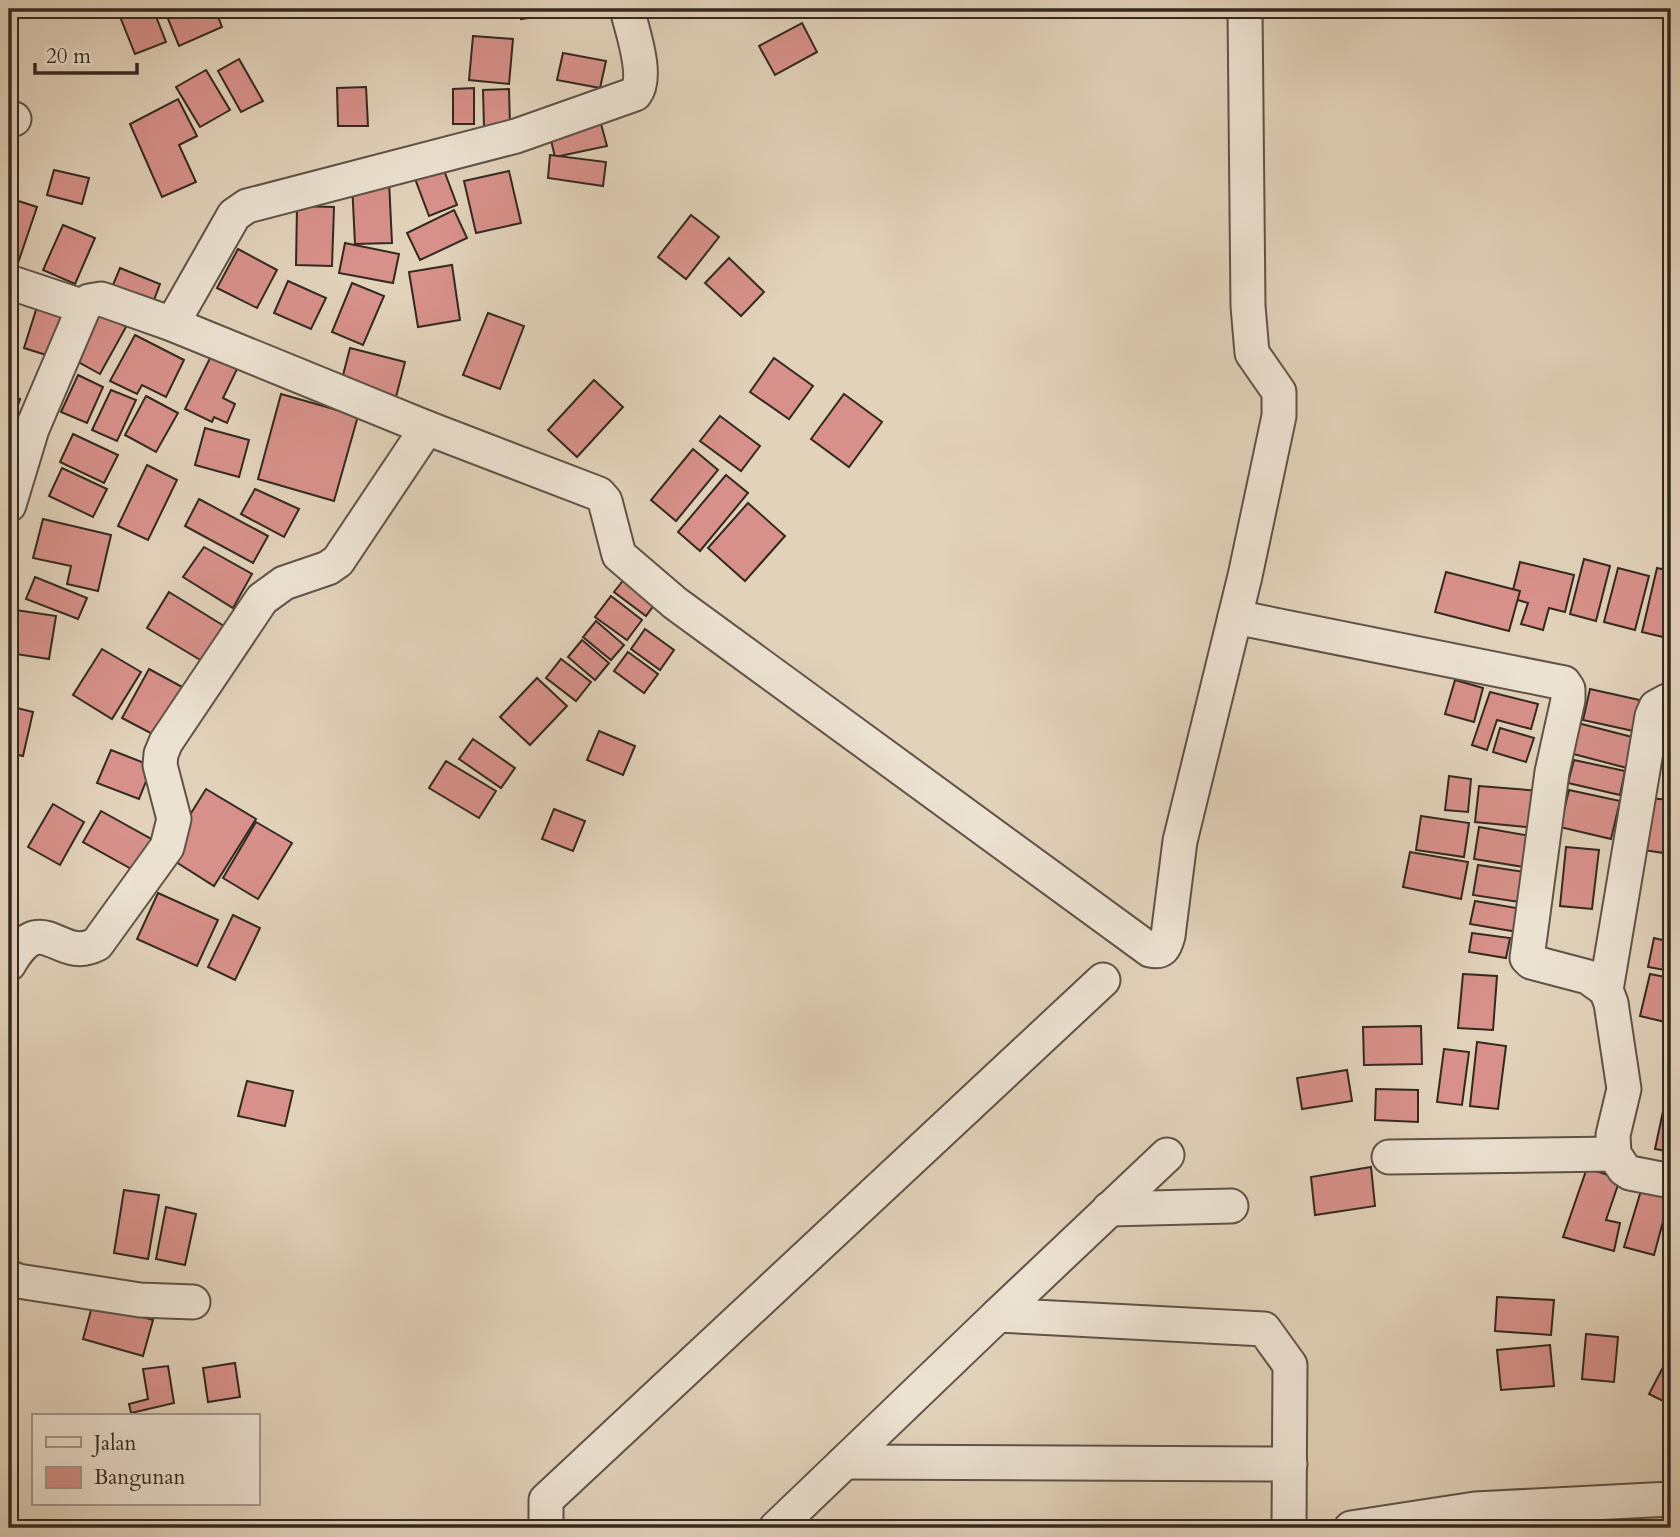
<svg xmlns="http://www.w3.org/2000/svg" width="1680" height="1537" viewBox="0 0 1680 1537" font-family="Cardo,serif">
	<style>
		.building { fill: #d8918a; stroke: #342920; stroke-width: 2 }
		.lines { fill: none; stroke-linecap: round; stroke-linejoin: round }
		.minor-casing { stroke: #605346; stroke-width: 37 }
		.minor { stroke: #ece2d2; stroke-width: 33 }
	</style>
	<rect width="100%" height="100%" fill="#e2d2ba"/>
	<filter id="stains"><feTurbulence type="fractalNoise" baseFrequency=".00286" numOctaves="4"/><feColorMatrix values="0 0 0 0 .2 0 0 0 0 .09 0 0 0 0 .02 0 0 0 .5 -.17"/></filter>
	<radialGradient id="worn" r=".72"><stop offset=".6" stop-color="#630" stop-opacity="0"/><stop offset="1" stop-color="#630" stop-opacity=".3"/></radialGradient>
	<g class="building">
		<path d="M117,9h36l13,33 -31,12z"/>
		<path d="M164,9h51l7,18 -43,19z"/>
		<path d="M520,9h29l1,6 -29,4z"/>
		<path d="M557,9h33v6l-32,1z"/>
		<path d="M802,23l15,29 -42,23 -16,-29z"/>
		<path d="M473,36l40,3 -4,45 -40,-4z"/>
		<path d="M563,53l43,8 -6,27 -43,-8z"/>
		<path d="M239,59l24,42 -22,11 -23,-41z"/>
		<path d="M206,70l24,40 -30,17 -24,-40z"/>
		<path d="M366,87l2,39h-30l-1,-38z"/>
		<path d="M474,88v36h-21v-35z"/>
		<path d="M509,89l1,37 -26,1 -1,-37z"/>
		<path d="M178,99l19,37 -18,9 17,37 -34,15 -32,-73z"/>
		<path d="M601,124l6,22 -52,11 -5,-21z"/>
		<path d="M550,155l56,7 -3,24 -55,-8z"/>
		<path d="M442,165l15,40 -28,11 -15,-40z"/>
		<path d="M54,170l35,8 -7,26 -35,-9z"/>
		<path d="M509,171l12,52 -45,10 -12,-52z"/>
		<path d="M389,181l3,62 -37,1 -3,-61z"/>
		<path d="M9,198l28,9 -20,59 -8,-3z"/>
		<path d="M297,206l37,1 -2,59 -36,-1z"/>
		<path d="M454,210l13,28 -47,22 -13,-27z"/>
		<path d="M691,215l28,22 -33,42 -28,-22z"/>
		<path d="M63,225l32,13 -20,46 -32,-14z"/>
		<path d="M345,243l54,11 -6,29 -54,-10z"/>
		<path d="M238,249l39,21 -20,38 -40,-20z"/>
		<path d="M729,258l35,34 -23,24 -36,-33z"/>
		<path d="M452,265l8,55 -42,7 -9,-55z"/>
		<path d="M120,268l40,16 -11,29 -41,-16z"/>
		<path d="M288,281l38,17 -15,31 -37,-16z"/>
		<path d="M352,283l32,13 -21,49 -31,-13z"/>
		<path d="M40,297l35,12 -16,50 -35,-11z"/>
		<path d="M100,312l26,15 -26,47 -27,-15z"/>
		<path d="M488,313l36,13 -24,63 -37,-14z"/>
		<path d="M135,335l49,25 -18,37 -24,-12 -5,9 -27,-13z"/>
		<path d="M350,348l55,14 -9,35 -55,-14z"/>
		<path d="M213,352l26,13 -16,33 12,6 -8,19 -13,-6 -2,5 -27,-13z"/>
		<path d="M774,358l39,28 -24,33 -39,-27z"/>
		<path d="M78,375l25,12 -16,36 -26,-11z"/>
		<path d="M594,380l29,27 -46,50 -29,-27z"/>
		<path d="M111,390l25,10 -19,41 -25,-11z"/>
		<path d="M281,394l77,22 -24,85 -76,-22z"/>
		<path d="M844,394l38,28 -33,45 -38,-28z"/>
		<path d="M9,396l11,3 -9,28h-2z"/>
		<path d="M146,396l32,17 -22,39 -31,-17z"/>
		<path d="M720,416l40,30 -19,25 -41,-30z"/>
		<path d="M205,428l44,12 -10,37 -44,-12z"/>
		<path d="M73,434l45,21 -14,28 -44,-21z"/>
		<path d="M693,449l25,21 -42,51 -25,-21z"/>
		<path d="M147,465l30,15 -29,60 -30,-14z"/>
		<path d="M62,468l45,21 -14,28 -44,-21z"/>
		<path d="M726,475l22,18 -48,58 -22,-19z"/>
		<path d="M255,489l44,20 -15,28 -43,-23z"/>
		<path d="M199,499l69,37 -15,27 -68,-37z"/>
		<path d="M748,503l37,33 -40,45 -37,-33z"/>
		<path d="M43,519l68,16 -13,56 -31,-7 4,-18 -38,-8z"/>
		<path d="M204,547l48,27 -19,34 -50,-31z"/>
		<path d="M1584,559l26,7 -14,55 -26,-7z"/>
		<path d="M1520,562l54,13 -9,37 -16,-4 -6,22 -22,-6 7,-21 -17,-5z"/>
		<path d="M1618,568l31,8 -14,54 -31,-8z"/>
		<path d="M1657,568l14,3v68l-29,-7z"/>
		<path d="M1446,572l74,19 -11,40 -74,-19z"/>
		<path d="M35,577l52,21 -9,21 -52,-20z"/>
		<path d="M625,578l32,23 -11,15 -32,-24z"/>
		<path d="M169,592l55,34 -22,35 -55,-33z"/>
		<path d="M611,596l31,24 -15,20 -32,-23z"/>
		<path d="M9,609l47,7 -7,43 -40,-6z"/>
		<path d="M596,621l28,24 -13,15 -28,-23z"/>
		<path d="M645,629l29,21 -14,20 -29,-21z"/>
		<path d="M582,640l27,23 -14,17 -27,-23z"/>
		<path d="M102,649l39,23 -29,47 -39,-24z"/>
		<path d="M628,652l30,22 -14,19 -30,-22z"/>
		<path d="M561,659l30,23 -15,19 -30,-23z"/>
		<path d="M149,669l35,19 -26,49 -36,-19z"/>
		<path d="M537,678l30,28 -37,39 -30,-28z"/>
		<path d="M1455,680l28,8 -9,34 -29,-8z"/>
		<path d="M1590,689l54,12 -6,31 -55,-12z"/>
		<path d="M1490,692l48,12 -7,25 -34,-9 -10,30 -15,-5z"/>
		<path d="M9,706l24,6 -10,44 -14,-3z"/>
		<path d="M1570,721l66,17 -9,30 -65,-17z"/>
		<path d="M1500,728l34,10 -8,24 -33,-10z"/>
		<path d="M599,731l36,15 -12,29 -36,-15z"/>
		<path d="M473,739l42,29 -14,20 -42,-29z"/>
		<path d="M111,750l41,16 -13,33 -42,-16z"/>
		<path d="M1574,760l51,11 -5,24 -52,-12z"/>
		<path d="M446,761l50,30 -17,27 -50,-30z"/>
		<path d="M1449,776l22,3 -3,33 -23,-2z"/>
		<path d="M1479,786l61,5 -4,37 -61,-6z"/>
		<path d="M206,789l50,30 -42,67 -49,-31z"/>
		<path d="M1569,790l51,11 -9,38 -51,-12z"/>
		<path d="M1649,798l21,2 -6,53 -21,-3z"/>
		<path d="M53,804l31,18 -24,43 -32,-18z"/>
		<path d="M554,809l31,12 -12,30 -31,-12z"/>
		<path d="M101,811l52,29 -18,31 -52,-29z"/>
		<path d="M1421,816l48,7 -5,34 -48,-7z"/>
		<path d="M256,822l36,21 -34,56 -35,-21z"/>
		<path d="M1479,827l51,9 -6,31 -50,-8z"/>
		<path d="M1566,847l33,3 -7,59 -32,-3z"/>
		<path d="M1410,852l58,10 -7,37 -58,-12z"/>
		<path d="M1478,865l53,8 -5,30 -53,-8z"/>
		<path d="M158,893l60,27 -21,46 -60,-27z"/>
		<path d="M1475,901l47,8 -4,23 -48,-8z"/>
		<path d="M233,915l27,13 -25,52 -27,-13z"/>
		<path d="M1472,933l38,5 -4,20 -37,-6z"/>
		<path d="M1654,938l17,4v29l-23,-4z"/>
		<path d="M1463,974l34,2 -4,54 -35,-2z"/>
		<path d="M1650,974l21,4v17l-6,27 -25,-6z"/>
		<path d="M1421,1026l1,38 -58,1 -1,-38z"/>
		<path d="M1477,1042l29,4 -8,63 -28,-3z"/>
		<path d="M1444,1049l25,3 -7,53 -25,-3z"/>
		<path d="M1347,1070l5,31 -50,8 -5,-31z"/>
		<path d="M247,1081l46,10 -8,35 -47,-10z"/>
		<path d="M1668,1088h3v64l-16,-3z"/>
		<path d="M1376,1089l42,1v32l-43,-2z"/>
		<path d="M1371,1167l4,39 -60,9 -4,-38z"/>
		<path d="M1587,1168l33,11 -14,41 14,3 -6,28 -51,-14z"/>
		<path d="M1643,1184l28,8 -17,63 -30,-8z"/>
		<path d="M124,1190l35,5 -11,64 -34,-6z"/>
		<path d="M166,1207l30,7 -11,51 -29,-6z"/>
		<path d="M1497,1297l57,3 -3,35 -56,-4z"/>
		<path d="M93,1303l60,17 -10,36 -60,-17z"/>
		<path d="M1586,1334l32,3 -4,45 -32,-3z"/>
		<path d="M1550,1345l4,41 -53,4 -4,-40z"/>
		<path d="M1670,1354l1,1v50l-22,-11z"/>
		<path d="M235,1363l5,34 -32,5 -5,-34z"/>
		<path d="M168,1366l6,37 -43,10 -2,-9 19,-5 -5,-30z"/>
	</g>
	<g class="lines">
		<defs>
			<g id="minor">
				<path d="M9,120l5,-1"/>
				<path d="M9,282l75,25"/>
				<path d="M172,324l62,-109 13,-9 269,-70 119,-42c14,-17 -3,-64 -8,-85"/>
				<path d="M9,505l23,-76 52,-122 5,-6 12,-2 6,2 65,23 255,104 172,66 6,7 14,54 56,48 475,347c13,3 15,-3 18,-14l12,-95 65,-265 34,-160v-24l-27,-39 -4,-47 -3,-297"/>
				<path d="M1235,617l329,66 4,6v11l-16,72 -25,186 4,4 57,15 18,13 5,13 13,86 -11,46 1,19 10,15 6,4 41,8"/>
				<path d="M9,964c34,-59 49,1 88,-20l70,-97 7,-28 -14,-54 1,-11 5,-12 96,-143 22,-16 44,-15 10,-7 89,-133"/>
				<path d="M1606,990l46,-274 4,-9 11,-6 4,1"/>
				<path d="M1167,1155l-169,160 266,14 26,36 -1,163"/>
				<path d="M1389,1157l225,-3"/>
				<path d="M1109,1209l122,-3"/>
				<path d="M9,1277l9,4 122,19 53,2"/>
				<path d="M845,1462l445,2"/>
				<path d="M546,1528v-28l557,-520"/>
				<path d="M776,1528l222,-213"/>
				<path d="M1351,1528l124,-19 196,-10"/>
			</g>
		</defs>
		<use href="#minor" class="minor-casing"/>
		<use href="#minor" class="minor"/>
	</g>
	<rect width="1680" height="1537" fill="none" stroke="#e2d2ba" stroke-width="35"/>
	<rect x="10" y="10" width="1659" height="1516" fill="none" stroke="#342920" stroke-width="3.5"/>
	<rect x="18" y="18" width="1645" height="1502" fill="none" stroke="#342920" stroke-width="2"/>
	<rect x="32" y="1414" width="228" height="91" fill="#ece2d2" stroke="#a2988b" stroke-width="2"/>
	<rect x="46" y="1437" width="35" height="10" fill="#ece2d2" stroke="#a2988b" stroke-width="2"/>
	<text x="94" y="1450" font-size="21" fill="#342920">Jalan</text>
	<rect x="46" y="1467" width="35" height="21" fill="#d8918a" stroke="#a2988b" stroke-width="2"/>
	<text x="94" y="1484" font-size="21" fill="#342920">Bangunan</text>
	<path d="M35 63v10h102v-10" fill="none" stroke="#342920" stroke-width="3.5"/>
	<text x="46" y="63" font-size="21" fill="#342920" stroke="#ece2d2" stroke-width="5" paint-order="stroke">20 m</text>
	<rect width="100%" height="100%" filter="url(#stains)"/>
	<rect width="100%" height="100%" fill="url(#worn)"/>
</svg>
